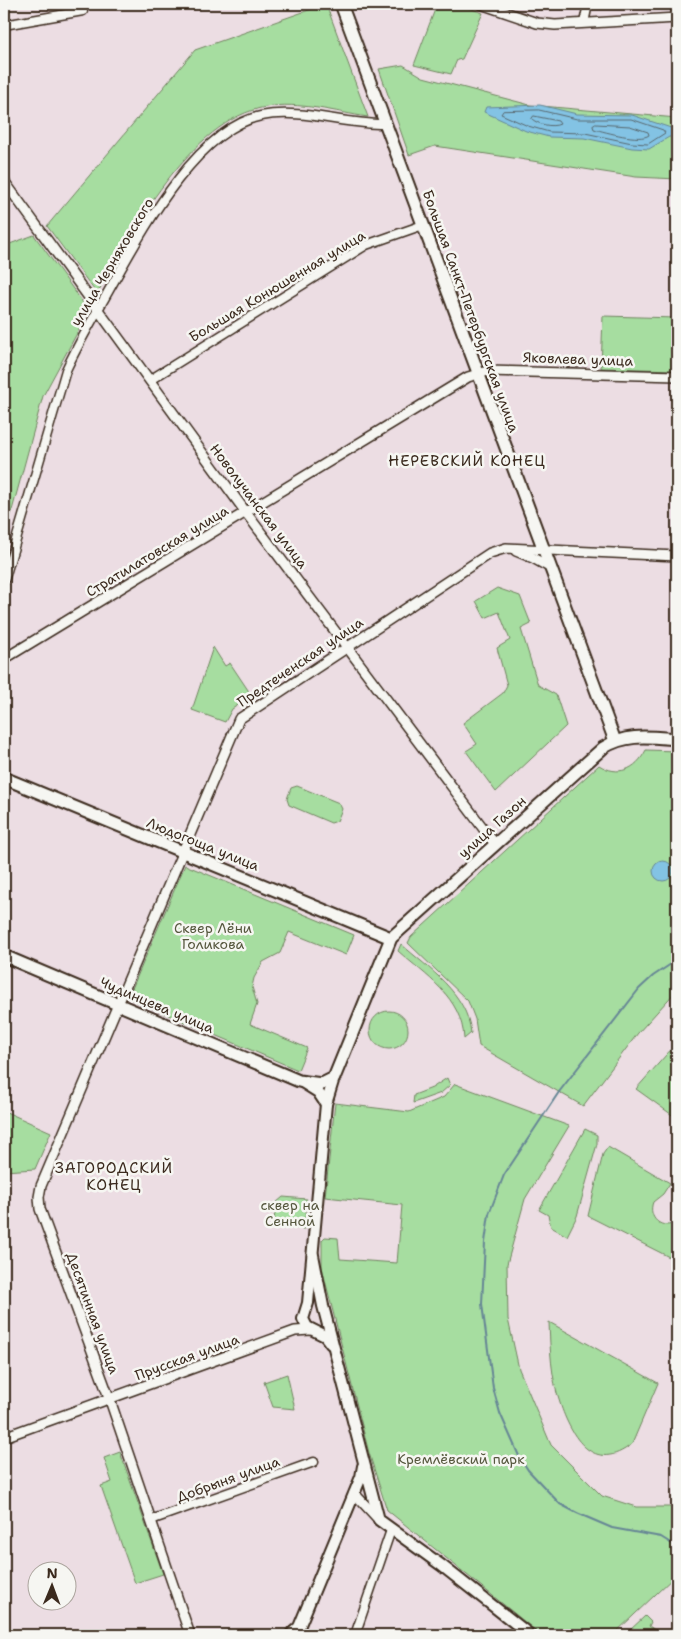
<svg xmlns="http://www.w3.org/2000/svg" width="681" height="1639" viewBox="0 0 681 1639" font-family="'Shantell Sans',sans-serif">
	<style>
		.green { fill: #a6dda0; stroke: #70845f }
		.water { fill: #83c3e4; stroke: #668695 }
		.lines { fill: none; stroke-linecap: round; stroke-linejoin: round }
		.shore { stroke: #58676d; stroke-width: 1 }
		.stream { stroke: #668695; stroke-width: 2 }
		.minor-casing { stroke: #3b2a1e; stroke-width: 11 }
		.tertiary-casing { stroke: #3b2a1e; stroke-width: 12 }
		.secondary-casing { stroke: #3b2a1e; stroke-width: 14 }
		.primary-casing { stroke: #3b2a1e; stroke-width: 15 }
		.minor { stroke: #f6f6f2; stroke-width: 8 }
		.tertiary { stroke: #f6f6f2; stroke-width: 9 }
		.secondary { stroke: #f6f6f2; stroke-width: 10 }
		.primary { stroke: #f6f6f2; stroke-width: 11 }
		.labels { text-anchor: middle; stroke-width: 5; stroke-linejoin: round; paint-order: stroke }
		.street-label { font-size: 14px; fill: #3b2a1e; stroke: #f6f6f2 }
		.park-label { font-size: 14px; fill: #56573e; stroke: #f6f6f2 }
		.neighbourhood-label { font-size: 15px; letter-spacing: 1px; fill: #3b2a1e; stroke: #f6f6f2 }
	</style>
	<rect width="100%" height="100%" fill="#ecdde3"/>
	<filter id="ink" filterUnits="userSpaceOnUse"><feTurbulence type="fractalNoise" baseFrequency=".02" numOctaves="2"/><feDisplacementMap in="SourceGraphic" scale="10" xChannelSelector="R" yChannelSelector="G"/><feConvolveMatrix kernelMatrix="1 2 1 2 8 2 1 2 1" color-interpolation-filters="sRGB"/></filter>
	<g filter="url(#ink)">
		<g class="green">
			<path d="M326,4l42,113c-33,-5 -69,-16 -102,-10 -75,12 -136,126 -169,187l-50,-68 148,-176z"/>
			<path d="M437,4h21l25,9 -21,46 -5,1 -6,14 -37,-9z"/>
			<path d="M403,65l20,12 107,28 147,13v61l-41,-2 -201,-31 -26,9 -30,-86z"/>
			<path d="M34,235l55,76 -46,85 -39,144v-280l3,-15z"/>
			<path d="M603,316l74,2v52l-76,-2z"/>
			<path d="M497,588l23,8 11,28 -10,5 17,56 18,10 10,31 -70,66 -30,-41 11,-7 -14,-21 40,-30 4,-8 -10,-37 13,-8 -11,-28 -14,6 -9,-17z"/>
			<path d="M213,647l12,19 5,-3 22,33 -20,13 -7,13 -33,-12z"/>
			<path d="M646,750l31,1v239l-39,43 -55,73 -104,-60 -4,-27 -7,-18 -60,-58 3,-6 188,-172c19,12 37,5 47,-15z"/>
			<path d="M297,786l42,17 3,6 -5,12 -6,2 -42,-18 -2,-6 4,-11z"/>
			<path d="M185,865l169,70 -8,20 -57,-23 -9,21 -17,9 -9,16 -2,9 5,17 -7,20 57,24 -9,22 -170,-72z"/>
			<path d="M401,944c28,25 66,49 70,89l-7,6c-2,-42 -38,-63 -66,-88z"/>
			<circle cx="389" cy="1030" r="19"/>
			<path d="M674,1046l3,4v64l-2,3 -39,-28z"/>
			<path d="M447,1078l3,7 -9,8 -28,10 1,-8 18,-7z"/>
			<path d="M455,1084l114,42 -44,73 -18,65 1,55 11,50 32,76 51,51 34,11h37l4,-2v69l-64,61h-72l-154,-125 -18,-57 -43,-169 -4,-17v-27l3,-3 13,1 2,21 57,4 5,-58 -77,-8 10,-94 74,9 35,-15z"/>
			<path d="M4,1111l47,21 -16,37 -31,2z"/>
			<path d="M585,1129l12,6v9l-20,72 -10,20 -16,-9 -3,-12 -9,-5z"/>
			<path d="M608,1147l62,36 -7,11 -10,8c-6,16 9,29 24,20v39l-89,-45 15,-62z"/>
			<path d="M283,1197l24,2 -3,30 -24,-2 -6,-7 2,-17z"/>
			<path d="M549,1322l109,61 -26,61c-38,31 -61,-7 -72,-41 -9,-25 -10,-55 -11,-81z"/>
			<path d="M287,1374l8,35 -22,-2 -9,-25z"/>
			<path d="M120,1452l43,122 -28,9 -34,-97 11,-4 -8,-24z"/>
			<path d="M645,1616l6,6 -2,4 13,9h-34l1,-4z"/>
		</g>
		<g class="water">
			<path d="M540,105l37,9 55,1 45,15v7h-8l-20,12 -17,-1 -48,-10 -35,-1 -23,-6 -42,-19 2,-5z"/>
			<circle cx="663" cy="871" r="10"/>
		</g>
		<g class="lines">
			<g class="shore">
				<path d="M539,110l38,9h54l32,11 2,3 -17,11 -16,-1 -47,-10 -36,-1 -21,-6 -27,-12 2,-3z"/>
				<path d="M534,116l24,5 2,3c-8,4 -23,0 -28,-5z"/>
				<path d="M596,124l34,2 18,6 1,3c-9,7 -43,-3 -55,-6l-1,-3z"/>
			</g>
			<path class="stream" d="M677,960l-24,16 -14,13 -80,103 -55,83 -15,39 -4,28 -3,62 11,84 7,25 19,43 9,14 32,34 17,9 35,15 49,9 16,10"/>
			<defs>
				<g id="minor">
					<path d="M584,23l4,-19"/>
					<path d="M4,25l79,-14 -3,-7"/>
					<path d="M150,380l216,-135 57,-20"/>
					<path d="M4,581l62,-211c14,-30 31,-58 47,-87 30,-53 84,-154 148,-167 41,-8 84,9 125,8"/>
					<path d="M151,1520l163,-58"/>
					<path d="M355,1635l36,-105"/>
				</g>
				<g id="tertiary">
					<path d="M481,4l56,19 18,2 122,-7"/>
					<path d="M4,181l246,337 245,326"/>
					<path d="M516,551l17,7 18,10"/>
					<path d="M4,659l464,-282 20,-6 189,5"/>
					<path d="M4,1437l291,-106 15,-1"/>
					<path d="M354,1493l25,27"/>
					<path d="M190,1635l-80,-235 -70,-191 -1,-12 2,-11 198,-467 251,-166 16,-5 171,8"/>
				</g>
				<g id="secondary">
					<path d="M302,1082l16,10 8,12"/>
					<path d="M313,1255l10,51 56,214 62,45 89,70"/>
					<path d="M331,1344l-6,-8 -18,-9 -4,-8 5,-16 18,-199 8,-26"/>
					<path d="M290,1635l9,-8 62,-150 2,-11"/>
				</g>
				<g id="primary">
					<path d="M341,4l274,737"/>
					<path d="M4,778l387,160"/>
					<path d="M4,956l295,125 23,3 12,-6 57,-140 212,-190c23,-15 47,-11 74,-9"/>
				</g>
			</defs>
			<use href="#minor" class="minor-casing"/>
			<use href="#tertiary" class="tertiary-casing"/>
			<use href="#secondary" class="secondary-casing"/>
			<use href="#primary" class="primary-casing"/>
			<use href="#minor" class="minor"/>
			<use href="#tertiary" class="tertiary"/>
			<use href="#secondary" class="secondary"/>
			<use href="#primary" class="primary"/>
		</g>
	</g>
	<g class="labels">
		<g class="street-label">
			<text transform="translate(112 262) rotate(-59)" y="5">улица Черняховского</text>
			<text transform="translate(277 286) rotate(-31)" y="5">Большая Конюшенная улица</text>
			<text transform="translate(471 311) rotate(70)" y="5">Большая Санкт-Петербургская улица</text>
			<text transform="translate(578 359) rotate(2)" y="5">Яковлева улица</text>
			<text transform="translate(259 506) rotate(53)" y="5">Новолучанская улица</text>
			<text transform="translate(157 551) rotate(-31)" y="5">Стратилатовская улица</text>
			<text transform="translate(300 662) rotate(-34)" y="5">Предтеченская улица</text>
			<text transform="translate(492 827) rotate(-42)" y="5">улица Газон</text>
			<text transform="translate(203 844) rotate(22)" y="5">Людогоща улица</text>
			<text transform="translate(157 1005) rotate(23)" y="5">Чудинцева улица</text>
			<text transform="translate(93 1313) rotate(70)" y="5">Десятинная улица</text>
			<text transform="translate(187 1357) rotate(-20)" y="5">Прусская улица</text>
			<text transform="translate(228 1479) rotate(-20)" y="5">Добрыня улица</text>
		</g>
		<g class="park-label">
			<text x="213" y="933">Сквер Лёни<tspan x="213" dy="16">Голикова</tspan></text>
			<text x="290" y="1210">сквер на<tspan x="290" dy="16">Сенной</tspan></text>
			<text x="461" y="1464">Кремлёвский парк</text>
		</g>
		<g class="neighbourhood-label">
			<text x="467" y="466">НЕРЕВСКИЙ КОНЕЦ</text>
			<text x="114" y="1173">ЗАГОРОДСКИЙ<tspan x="114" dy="17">КОНЕЦ</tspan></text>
		</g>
	</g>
	<rect width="681" height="1639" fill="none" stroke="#f6f6f2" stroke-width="20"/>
	<rect x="10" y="10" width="661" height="1619" fill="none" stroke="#3b2a1e" stroke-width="2" filter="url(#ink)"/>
	<g transform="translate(52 1586) rotate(1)"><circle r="24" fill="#f6f6f2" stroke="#aba49d"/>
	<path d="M0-4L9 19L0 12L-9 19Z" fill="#3b2a1e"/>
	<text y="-8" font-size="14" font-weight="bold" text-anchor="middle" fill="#3b2a1e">N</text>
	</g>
</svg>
